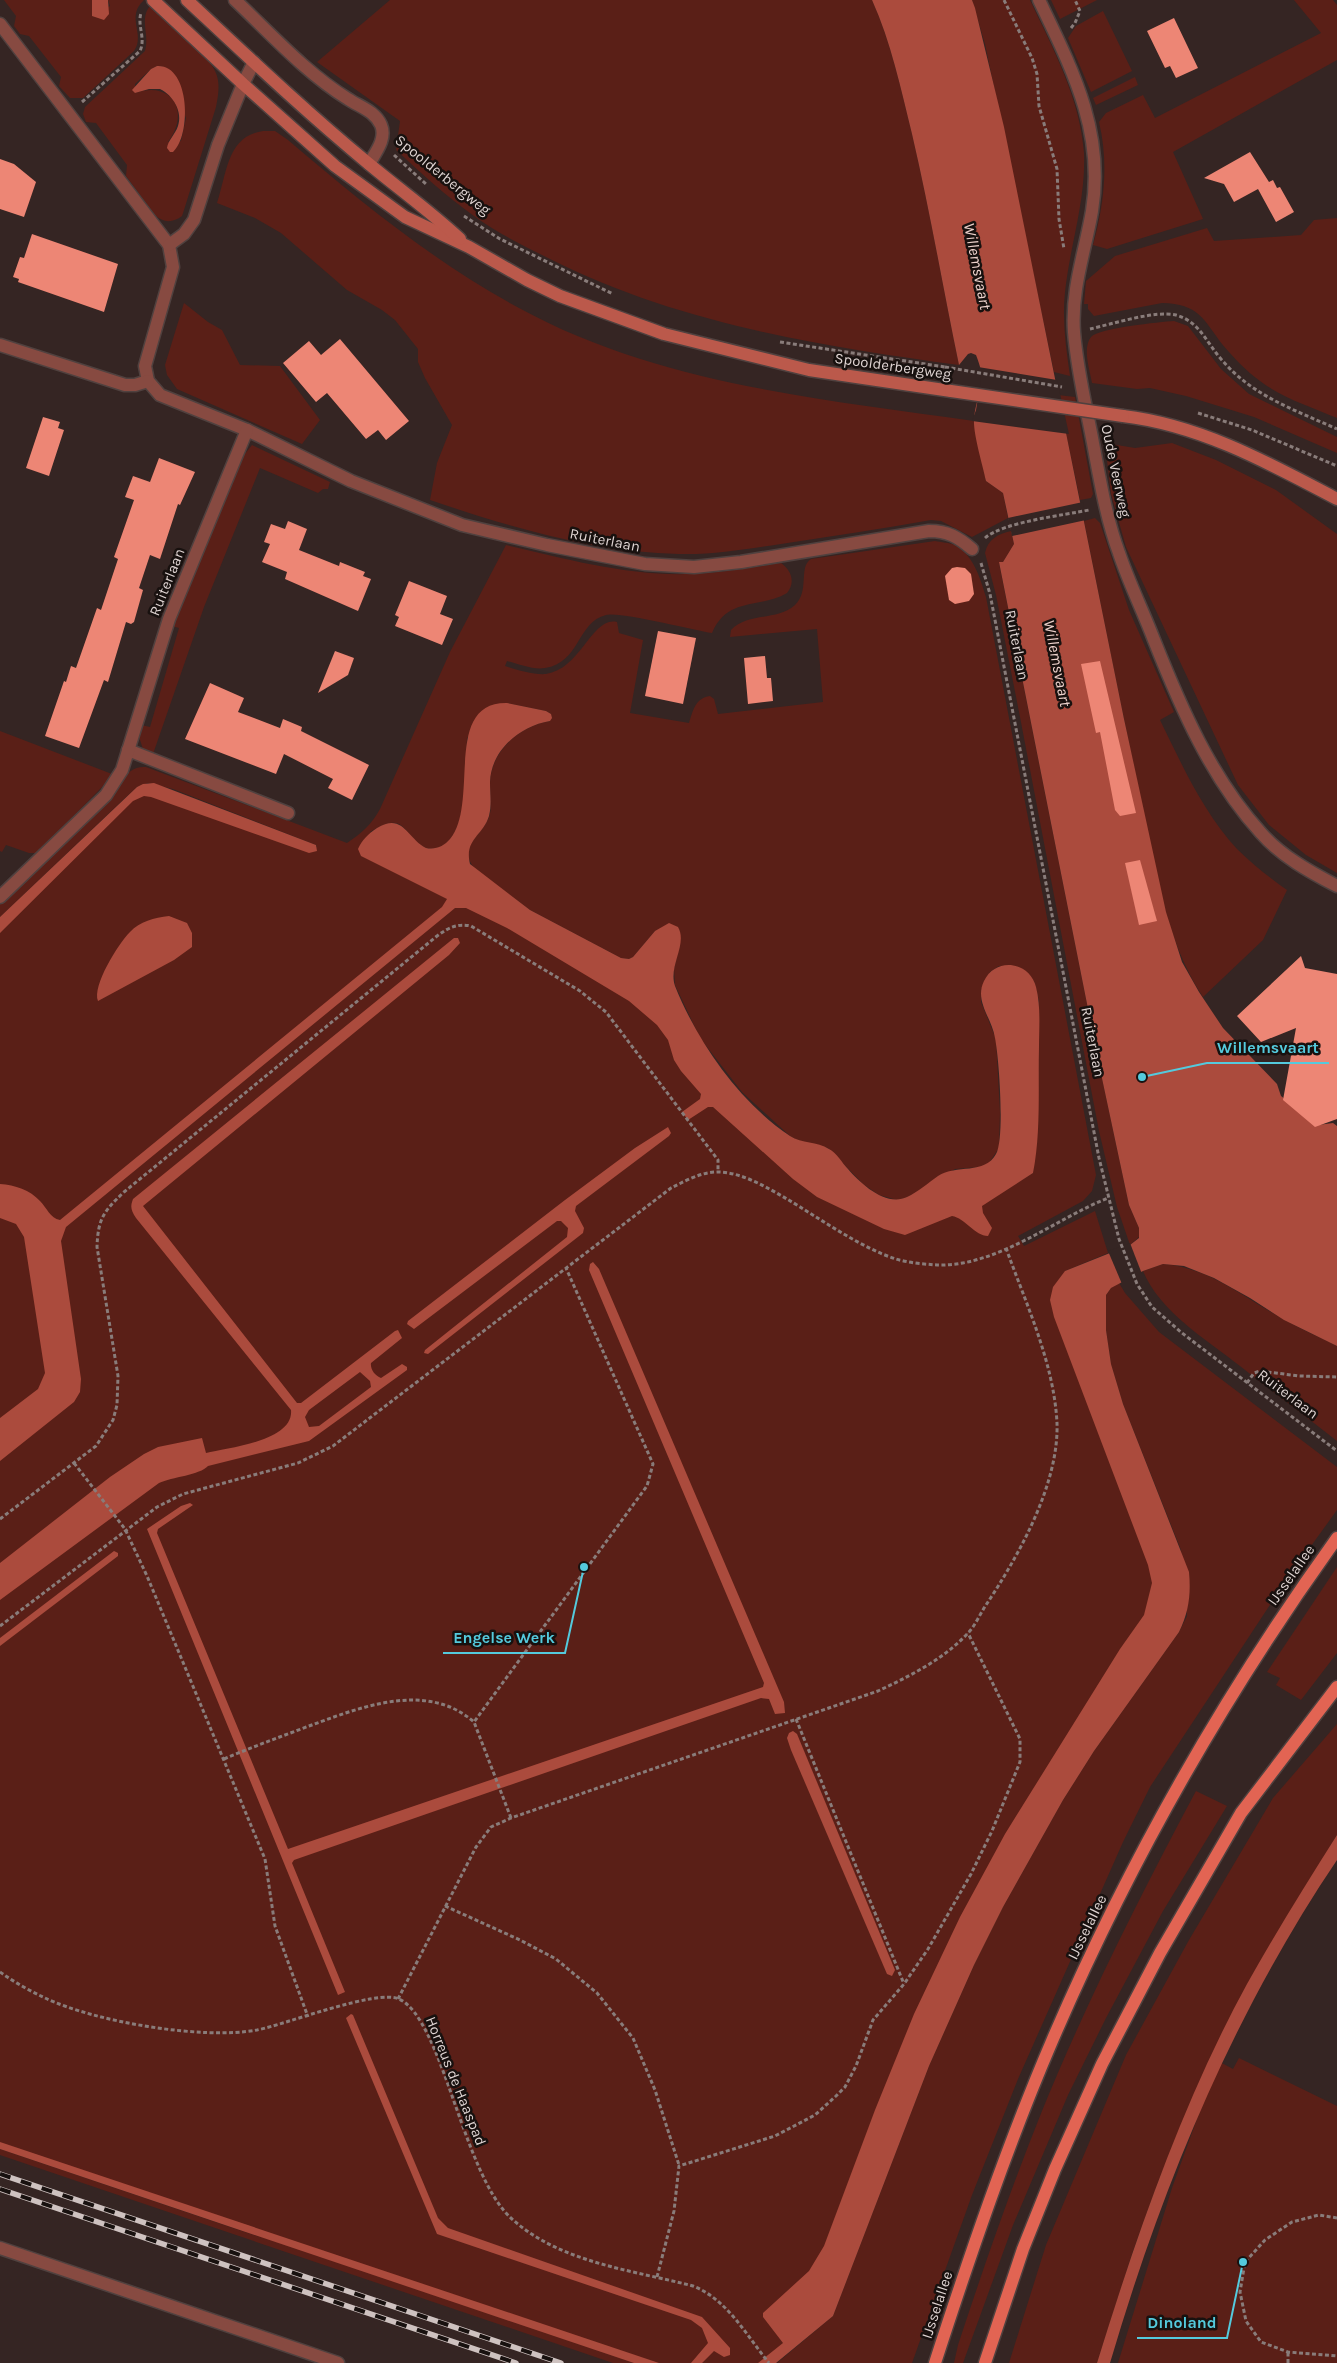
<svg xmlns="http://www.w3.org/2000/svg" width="1337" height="2363" viewBox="0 0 1337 2363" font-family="Karla,sans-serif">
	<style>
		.green { fill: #5a1f17; fill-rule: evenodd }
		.water { fill: #ab4b3d; fill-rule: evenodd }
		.pier { fill: #352523 }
		.building { fill: #ed8675 }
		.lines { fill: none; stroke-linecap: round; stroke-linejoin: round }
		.lane-casing { stroke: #50413f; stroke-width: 15 }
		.street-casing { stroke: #50413f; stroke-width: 15 }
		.secondary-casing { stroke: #50413f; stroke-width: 15 }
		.primary-casing { stroke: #50413f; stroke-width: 15 }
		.path { stroke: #897c7a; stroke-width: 3; stroke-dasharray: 4 2.5; stroke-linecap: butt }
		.lane { stroke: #874a41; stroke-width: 12 }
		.street { stroke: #874a41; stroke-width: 12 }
		.secondary { stroke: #bb594b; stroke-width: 12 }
		.primary { stroke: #e26453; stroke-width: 12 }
		.rail-casing { stroke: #cec2c0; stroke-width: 5.5 }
		.rail { stroke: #18110f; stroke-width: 4; stroke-dasharray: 11; stroke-linecap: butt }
		.secondary-bridge-casing { stroke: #50413f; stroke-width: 15; stroke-linecap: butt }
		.path-bridge { stroke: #897c7a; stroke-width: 3; stroke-dasharray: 4 2.5; stroke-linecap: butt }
		.secondary-bridge { stroke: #bb594b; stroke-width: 12 }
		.labels { text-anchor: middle; stroke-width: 5; stroke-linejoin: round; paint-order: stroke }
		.street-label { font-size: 15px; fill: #dfd4d2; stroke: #18110f }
		.water-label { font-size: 16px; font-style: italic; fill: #edd2cc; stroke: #18110f }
		.leader { fill: none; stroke: #54cadd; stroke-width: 2 }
		.callout-dot { fill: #54cadd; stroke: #18110f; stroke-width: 2 }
		.callout-label { font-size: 16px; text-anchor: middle; font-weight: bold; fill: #54cadd; stroke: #18110f; stroke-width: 5; stroke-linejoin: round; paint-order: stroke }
	</style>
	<rect width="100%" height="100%" fill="#352523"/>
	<g class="green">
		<path d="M4,0h88v16l18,-10 -2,-6h36c-19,17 2,34 -10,51l-51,47h-13l-11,-12 2,-9 -32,-41 -9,-2 -6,-8 2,-10z"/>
		<path d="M390,0h482c19,42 29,89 40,134 18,77 31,154 47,231 -140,-19 -282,-42 -409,-106 -26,-13 -53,-26 -76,-43 -28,-20 -53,-43 -78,-66l4,-29 -83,-59z"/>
		<path d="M972,0h58c23,49 50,98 54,153 2,48 -14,92 -19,139 -3,28 1,56 5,84l-16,-4 -69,-328z"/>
		<path d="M1051,0h46l-37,19z"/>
		<path d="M1294,0h39l4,5v55l-164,92 30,67 -96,30 -14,-4c11,-41 16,-81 6,-123l7,-9 37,-18 12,23 166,-85z"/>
		<path d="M150,6c16,15 62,50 67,70 3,10 1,21 -1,31l-32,103 -2,6c-9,7 -19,7 -27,-1l-29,-39 1,-11 -31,-42 -10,-1 -3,-8 2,-7 60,-56c5,-16 -6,-32 5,-45zM157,66h5l24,52 -5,23 -13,1c23,-30 4,-62 -33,-49v-9l16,-15z"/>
		<path d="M1103,11l29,60 -41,21 -23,-54 8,-12z"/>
		<path d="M1135,77l3,8 -42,20 -3,-7z"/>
		<path d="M263,131h12l13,9c73,62 146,122 231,168 139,76 301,91 455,113l12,60 17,12 5,25 -36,19 -31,-16 -10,-1c-50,9 -100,16 -150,24 -34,5 -68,11 -102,10 -84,-2 -170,-27 -249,-54l7,-37 15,-38 -27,-47 -7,-16v-13l-23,-29 -13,-10 -35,-20 -66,-57 -26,-15 -38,-15c10,-30 10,-67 46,-72z"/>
		<path d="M1337,218v200c-25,-11 -55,-20 -77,-37 -14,-10 -26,-23 -38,-37 -19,-25 -23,-40 -60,-41l-68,13 -6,-7v-5h-4l2,-23 29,-25 92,-28 7,13 87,-6 13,-15z"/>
		<path d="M184,303l24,19 14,8 18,35 40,1 40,54 -18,24 -125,-55 -10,-14 -2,-10z"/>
		<path d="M1174,321l14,5 33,43 28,25 88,43v16l-83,-36 -68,-21 -36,-8 -13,1 -45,-6c-2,-12 -10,-35 -1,-46 8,-9 69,-15 83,-16z"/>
		<path d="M1058,395l17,2 18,97 -2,4 -11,2z"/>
		<path d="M1172,443l44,17 60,30 61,44v339l-31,-18 -37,-30 -31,-40 -112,-238 -15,-53 -6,-51 30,5z"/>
		<path d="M252,445l78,37 -2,7h-5l-5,4 -58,-25 -56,139 -51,147 -10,-5 -5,-15 3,-9 9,2 29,-99 -7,-2 3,-9 69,-162z"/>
		<path d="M1095,518l5,5 29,87 45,102 -14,8c22,45 43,92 77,129 15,15 33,29 50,41l-24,50 -60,57c-38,-58 -48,-130 -62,-197 -20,-93 -38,-186 -57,-279z"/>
		<path d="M1011,531l3,13 -11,18 -4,1 101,506 29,136 10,23v9l-9,8 -13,-38 -18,-76 -79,-414 -24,-122 -11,-42c3,-14 13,-19 26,-22z"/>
		<path d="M935,541c6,1 15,2 20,4 19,11 25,33 31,52l110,578 -4,16 -9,10 -65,35 6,10 71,-35 13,42 -43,18 107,313 -166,278 -212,476 -29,25h-152l-613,-208v-6l263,89 -263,-92v-1221l137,-130 23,-4 157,56 -1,-2 -143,-56 -25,-6 -11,4 -11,10 -126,120v-13l105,-100c13,-14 19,-39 41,-37l201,76c15,-10 24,-18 33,-34l70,-157 56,-107c60,14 122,31 184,29 30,-1 61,-6 91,-11 10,7 15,19 6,30 -27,16 -59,3 -75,40 -19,-3 -93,-22 -106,-18 -29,7 -26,48 -61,53 -12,2 -26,-4 -38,-7l-2,5c11,4 29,9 41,8 35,-5 46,-58 71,-52l2,11 24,7 -13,73 59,10c4,-12 6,-25 21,-27l4,3 4,15 105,-12 -6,-73 -87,8 1,-7c17,-18 47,-9 64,-25 15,-14 3,-38 16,-46zM507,703l39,8 5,3 -1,7c-30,5 -59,29 -60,62 0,12 3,22 -1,34 -7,19 -34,30 -13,53l54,40 91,48 8,1 4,-2 22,-26 24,17 -5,21 1,16 25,53 42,54 48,44 13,7 25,5 35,36 16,11 18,5 11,-3 47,-28 25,-2 9,-4 10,-15 1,-36 -4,-73 -15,-37v-12l9,-18 9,-6 35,15 5,20 -1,95 -5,77 -39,24 -120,14 -173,-143 -58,-81 -273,-155c37,-23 30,2 56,16 45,8 40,-83 41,-110z"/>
		<path d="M0,731l112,43 -7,10 -68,69h-8l-23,-8 -4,7 -2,-1z"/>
		<path d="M1163,1264c48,4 81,34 122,56 17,10 35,17 52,26v95c-32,-25 -65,-50 -97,-75 -34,-27 -80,-54 -97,-95z"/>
		<path d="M1119,1283l6,10 34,39 178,135v43l-52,72 -135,205 -27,55 -105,237 -46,116 -60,168h-135l56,-47 96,-250 45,-101 29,-58 60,-107 31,-49 85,-119 8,-16 -6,-66 -58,-146 -12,-40 -5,-34 -1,-26 1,-9 5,-7z"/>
		<path d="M1337,1567v86l-36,47 -25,-15 4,-7 -13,-6z"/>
		<path d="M1337,1724v111l-90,150 -62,132 -27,65 -25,69 -36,112h-88l37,-118 80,-190 63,-115 84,-142z"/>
		<path d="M1196,1791l31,15 -64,105 -57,107 -38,77 -55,130 -50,138h-9l4,-18c26,-79 53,-157 84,-234 45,-110 98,-215 154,-320z"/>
		<path d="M1239,2058l98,48v257h-219l54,-175 46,-127 15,8z"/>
	</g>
	<g class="water">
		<path d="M92,0h16l1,14 -5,6 -12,-4z"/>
		<path d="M872,0h100l3,8 29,119 120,592 42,193 16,50 17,30 24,36 54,56 4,12 37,29 15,-2 4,3v220l-53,-26 -34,-22 -36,-20 -30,-12 -21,-2 -20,7 -32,17 -5,7v35l5,34 12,40 66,168c2,22 0,40 -10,60l-85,119 -31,49 -60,107 -29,58 -45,101 -96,250 -57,47h-18l25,-20 -20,-26v-4l46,-42 15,-25 51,-136 39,-96 46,-97 45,-83 115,-185 24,-34 8,-32 -4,-18 -94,-248 -4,-17 3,-13 12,-16 65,-26 9,-7v-10l-10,-23 -29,-136 -101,-507h4l11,-18 -11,-51 -17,-12c-3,-15 -13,-47 -12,-62 3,-30 15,-31 2,-64l-5,-2 -3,1 -9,11c-16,-77 -29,-154 -47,-231 -11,-45 -21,-92 -40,-134z"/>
		<path d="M157,66c33,-2 35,69 16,86h-3l-3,-4c1,-8 8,-13 11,-22 5,-14 -5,-31 -18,-37h-11l-14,4 -3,-3 19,-21z"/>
		<path d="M507,703l39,8 5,3 1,4 -2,3c-30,5 -59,29 -60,61 0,12 2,22 -1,34 -6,20 -25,23 -19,48l60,46 91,48 8,1 4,-2 22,-26 14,-8 9,4c10,17 -10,39 -3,59 22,55 64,116 115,150 12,8 27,5 39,13 8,4 13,14 19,20 13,15 38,38 59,28 11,-5 21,-14 31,-21 18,-12 47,-1 58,-22 9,-16 3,-96 -1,-116 -3,-20 -21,-37 -11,-57 12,-25 46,-19 52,6 5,19 3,41 3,60 -1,41 2,86 -6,126l-51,33 1,7 9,15 -4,8c-13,0 -23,-18 -36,-20l-47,19 -21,-6 -67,-32 -24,-18 -80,-72h-5l-20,13 -6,-8 18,-13 1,-5 -20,-23 -7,-11 -6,-20 -11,-15 -28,-24 -122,-73 -41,-20h-11l-6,5 -383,314 -5,14 20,138 -1,13 -6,10 -74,59v-43l38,-29 7,-16 -21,-136 -8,-13 -16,-6v-34c15,1 30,6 40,17 7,7 10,17 20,19l382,-313 5,-8 -86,-43 -3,-7c4,-9 10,-15 19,-21 26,-16 30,10 49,20 10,2 18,-2 24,-9 30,-36 -8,-137 57,-136z"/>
		<path d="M154,783l162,62 1,6 -8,2 -158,-56 -7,-1 -11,5 -133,132v-16l137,-130 6,-3z"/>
		<path d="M169,916l18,7 5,10v14l-18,13 -76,41c-6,-15 20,-57 32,-69 10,-11 24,-14 39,-16z"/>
		<path d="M454,938h4l2,5 -11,12 -306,251 154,197h4l94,-72 3,-1 4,8 -31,25c-1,6 4,13 10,15l21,-14 5,3v3l-98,71 -101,25c-8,9 -36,11 -49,17l-159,117v-37l110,-86 34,-23 14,-7 44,-9 4,15c22,-5 88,-12 85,-43l-155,-192c-5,-8 -6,-11 -3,-19zM360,1372l10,9 1,6 -52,39 -10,1 -4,-10 4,-7z"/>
		<path d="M668,1127l3,6 -2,3 -93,70 -1,5 9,17 -1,5 -155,121 -4,-1 1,-3 142,-113 1,-9 -7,-7h-4l-143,108 -7,-5 1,-3 157,-121 70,-52z"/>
		<path d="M593,1262l6,7 185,433 1,11 -10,1 -6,-15 -8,-1 -467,162 -2,3 53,129 -7,3 -191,-466 34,-23 9,-3 3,2 -35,24 -1,4 131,316 475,-162 1,-4 -175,-413 1,-6z"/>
		<path d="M114,1551l4,2v3l-118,90v-8z"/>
		<path d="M793,1731l4,3 98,236 -3,6 -5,-2 -96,-224 -4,-12 2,-5z"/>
		<path d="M1337,1835v25c-104,154 -175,326 -227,503h-13c40,-129 85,-260 150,-379 28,-50 59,-100 90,-149z"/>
		<path d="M351,2014l2,1 85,203 10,10 254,89 28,31v7l-6,2 -10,-6 -12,12h-11l17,-20 -6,-15 -11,-8 -254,-86 -91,-216z"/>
		<path d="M0,2142l659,221h-25l-634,-214z"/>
	</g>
	<g class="pier">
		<path d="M978,367l79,13 12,54 -97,-13 4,-11 5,-30z"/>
		<path d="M1083,502l3,18 -74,16 -4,-18z"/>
		<path d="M1130,1243l12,31 -20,10 -14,-33z"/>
	</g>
	<g class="building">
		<path d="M1174,18l24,50 -22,10 -6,-12 -5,2 -18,-37z"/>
		<path d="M1250,152l19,30 4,-2 4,8 3,-1 14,25 -18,10 -18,-33 -24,13 -10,-18 -20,-6z"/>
		<path d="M0,159l14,5 22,18 -12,35 -24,-8z"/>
		<path d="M32,234l86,30 -14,48 -86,-30 1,-3 -6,-2 7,-20 4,1z"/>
		<path d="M340,339l69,82 -23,19 -8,-10 -12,9 -39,-46 -11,9 -33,-39 26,-22 12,14z"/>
		<path d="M43,417l17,5 -2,6 6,2 -15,46 -23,-8z"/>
		<path d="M159,458l36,14 -15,33 -2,-1 -18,55 -10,-4 -11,33 4,2 -9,32 -3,2 -5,-2 -18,60 -4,-2 -25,68 -34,-12 19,-55 2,1 5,-16 5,2 21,-60 4,2 17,-51 -4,-2 20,-57 -9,-3 8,-21 17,6z"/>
		<path d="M288,521l19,8 -8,21 40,16 1,-4 25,10 -2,4 8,3 -13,32 -73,-32 2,-7 -25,-10 8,-18 -6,-2 7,-18 14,5z"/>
		<path d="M957,567l8,1 6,6 3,20 -5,7 -14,3 -6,-4 -4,-24 7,-8z"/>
		<path d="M409,581l38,15 -7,18 13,5 -11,26 -47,-19 4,-9 -4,-2z"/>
		<path d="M658,631l38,7 -13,66 -38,-8z"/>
		<path d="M335,651l19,7 -6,17 -30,18z"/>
		<path d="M765,656l2,22h4l2,23 -25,3 -4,-46z"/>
		<path d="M1100,661l36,152 -16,3 -5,-6 -15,-78 -4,1 -15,-69z"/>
		<path d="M210,683l34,15 -6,14 42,16 3,-9 19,8 -1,4 68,34 -17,35 -24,-12 5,-9 -49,-25 -8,20 -91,-35z"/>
		<path d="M1140,860l17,61 -18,4 -14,-62z"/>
		<path d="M1301,956l4,12 32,6v145l-22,8 -32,-27 13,-72 -35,14 -24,-26z"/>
	</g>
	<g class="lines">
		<defs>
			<path id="lane" d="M0,2248l338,115"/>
			<g id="street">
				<path d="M235,0c36,34 71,73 113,99 12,8 27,12 33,26 6,14 -6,28 -12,39"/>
				<path d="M1039,0c33,69 66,132 53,211 -7,41 -21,78 -18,121 3,38 12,74 19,111 7,37 13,75 26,110 10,30 24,58 35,87 27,68 57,138 107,193 20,23 49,39 76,53"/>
				<path d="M0,24l169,221 4,22 -28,99 3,15 12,14 87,35 104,51 111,44 85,20 98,19 49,3 47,-5 188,-31c19,0 29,6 43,18"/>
				<path d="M169,245l15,-11 10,-14 24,-75 25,-61 11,-22"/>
				<path d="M0,345l125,40h10l13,-4"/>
				<path d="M128,750l160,63"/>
				<path d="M0,897l106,-102 16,-25 47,-151 78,-189"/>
			</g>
			<g id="secondary">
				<path d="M153,0l90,84 92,82 70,51 64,30 58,33 33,16 104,38 145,36 142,21"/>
				<path d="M187,0c60,56 119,112 182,164 30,25 62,48 91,75"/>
				<path d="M1123,416c77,9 146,47 214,83"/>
			</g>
			<g id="primary">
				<path d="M935,2363c35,-108 72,-217 117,-322 76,-177 172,-346 285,-503"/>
				<path d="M985,2363l38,-114 32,-80 47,-105 58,-111 81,-140 96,-126"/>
			</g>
		</defs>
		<use href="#lane" class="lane-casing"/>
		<use href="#street" class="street-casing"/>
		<use href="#secondary" class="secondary-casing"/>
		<use href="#primary" class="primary-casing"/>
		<g class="path">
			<path d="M1004,0l28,58 5,16 2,32 18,63 2,50 5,30"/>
			<path d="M1071,28l4,-5 5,-12 -5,-11"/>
			<path d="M82,102l58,-51c6,-13 -3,-25 1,-38"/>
			<path d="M394,155l33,30"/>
			<path d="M464,216l36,23 113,55"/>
			<path d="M1090,329c22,-5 66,-19 86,-14 24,7 30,27 45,44 31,37 74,51 116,70"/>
			<path d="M780,342l165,25"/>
			<path d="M1198,413l54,17 85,36"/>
			<path d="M985,538c18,-16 80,-23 104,-28"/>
			<path d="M981,563l9,31 109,564 20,81 18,45 15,23 30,26 155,118"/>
			<path d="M1247,1383l7,-10 6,-2 39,5 38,1"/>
			<path d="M74,1463l51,66 22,47 118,283 10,67 33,91"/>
			<path d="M0,1519l96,-73 17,-26 4,-15 1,-29 -21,-129c1,-29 7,-36 27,-55l313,-256c11,-8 20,-13 34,-10l109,65 26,21 112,148v12"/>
			<path d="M0,1626l157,-119 26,-13 115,-31 35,-17 338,-258c14,-7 30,-16 46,-16 25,0 49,15 70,27 32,19 74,49 109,60 13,4 28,5 41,6 60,2 118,-46 171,-67"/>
			<path d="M796,1719l108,265"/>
			<path d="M224,1759c28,-12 56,-22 85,-33 50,-18 117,-46 165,-4"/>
			<path d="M511,1818l-37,-96 173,-236 6,-22 -87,-196"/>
			<path d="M445,1906l75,34 36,19 41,34 36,45 22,52 24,75"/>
			<path d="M0,1972c14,10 30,19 45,26 51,24 157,42 212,32 30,-6 119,-41 142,-31 44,20 64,177 113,220 49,44 120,51 181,67 35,14 53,49 76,77"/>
			<path d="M398,1999l78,-152 15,-20 20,-9 367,-127c32,-15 66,-32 90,-58 7,-7 12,-19 18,-28 33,-50 73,-121 71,-182 -3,-60 -31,-119 -51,-175"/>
			<path d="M1337,2218l-18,-3 -27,7 -27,18 -20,22 -5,30 6,29 15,21 27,10 49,4"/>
			<path d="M657,2277l17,-66 5,-45 96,-30 40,-21 21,-19 9,-9 11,-21 17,-46 31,-36 24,-35 43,-75 21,-43 28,-69v-23l-52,-106"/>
			<path d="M1288,2363v-11"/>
		</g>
		<use href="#lane" class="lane"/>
		<use href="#street" class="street"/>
		<use href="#secondary" class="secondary"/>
		<use href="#primary" class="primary"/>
		<defs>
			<g id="rail">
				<path d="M0,2174l561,189"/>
				<path d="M0,2189l516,174"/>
			</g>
		</defs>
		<use href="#rail" class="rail-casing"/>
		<use href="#rail" class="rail"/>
		<defs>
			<path id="secondary-bridge" d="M951,391l172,25"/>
		</defs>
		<use href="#secondary-bridge" class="secondary-bridge-casing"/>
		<path class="path-bridge" d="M945,367l117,20"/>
		<use href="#secondary-bridge" class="secondary-bridge"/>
	</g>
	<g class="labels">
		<g class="street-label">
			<text transform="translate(443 175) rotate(39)" y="5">Spoolderbergweg</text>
			<text transform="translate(893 366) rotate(8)" y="5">Spoolderbergweg</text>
			<text transform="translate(1116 471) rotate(78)" y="5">Oude Veerweg</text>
			<text transform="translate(605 540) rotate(11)" y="5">Ruiterlaan</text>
			<text transform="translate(167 582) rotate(-68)" y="5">Ruiterlaan</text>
			<text transform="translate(1017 645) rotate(79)" y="5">Ruiterlaan</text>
			<text transform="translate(1093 1042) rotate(79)" y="5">Ruiterlaan</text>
			<text transform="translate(1288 1394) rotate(37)" y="5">Ruiterlaan</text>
			<text transform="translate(1291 1575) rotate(-55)" y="5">IJsselallee</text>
			<text transform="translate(1087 1927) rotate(-64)" y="5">IJsselallee</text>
			<text transform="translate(456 2081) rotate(68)" y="5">Horreus de Haaspad</text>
			<text transform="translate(937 2305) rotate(-72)" y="5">IJsselallee</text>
		</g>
		<g class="water-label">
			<text transform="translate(978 266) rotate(79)" y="6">Willemsvaart</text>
			<text transform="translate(1058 663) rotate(79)" y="6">Willemsvaart</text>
		</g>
	</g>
	<path class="leader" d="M1142 1077L1207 1063H1329M584 1567L565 1653H443M1243 2262L1227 2338H1137"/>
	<g class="callout-dot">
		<circle cx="1142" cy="1077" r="5"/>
		<circle cx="584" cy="1567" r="5"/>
		<circle cx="1243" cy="2262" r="5"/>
	</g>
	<g class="callout-label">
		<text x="1268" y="1053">Willemsvaart</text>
		<text x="504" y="1643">Engelse Werk</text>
		<text x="1182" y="2328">Dinoland</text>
	</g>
</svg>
